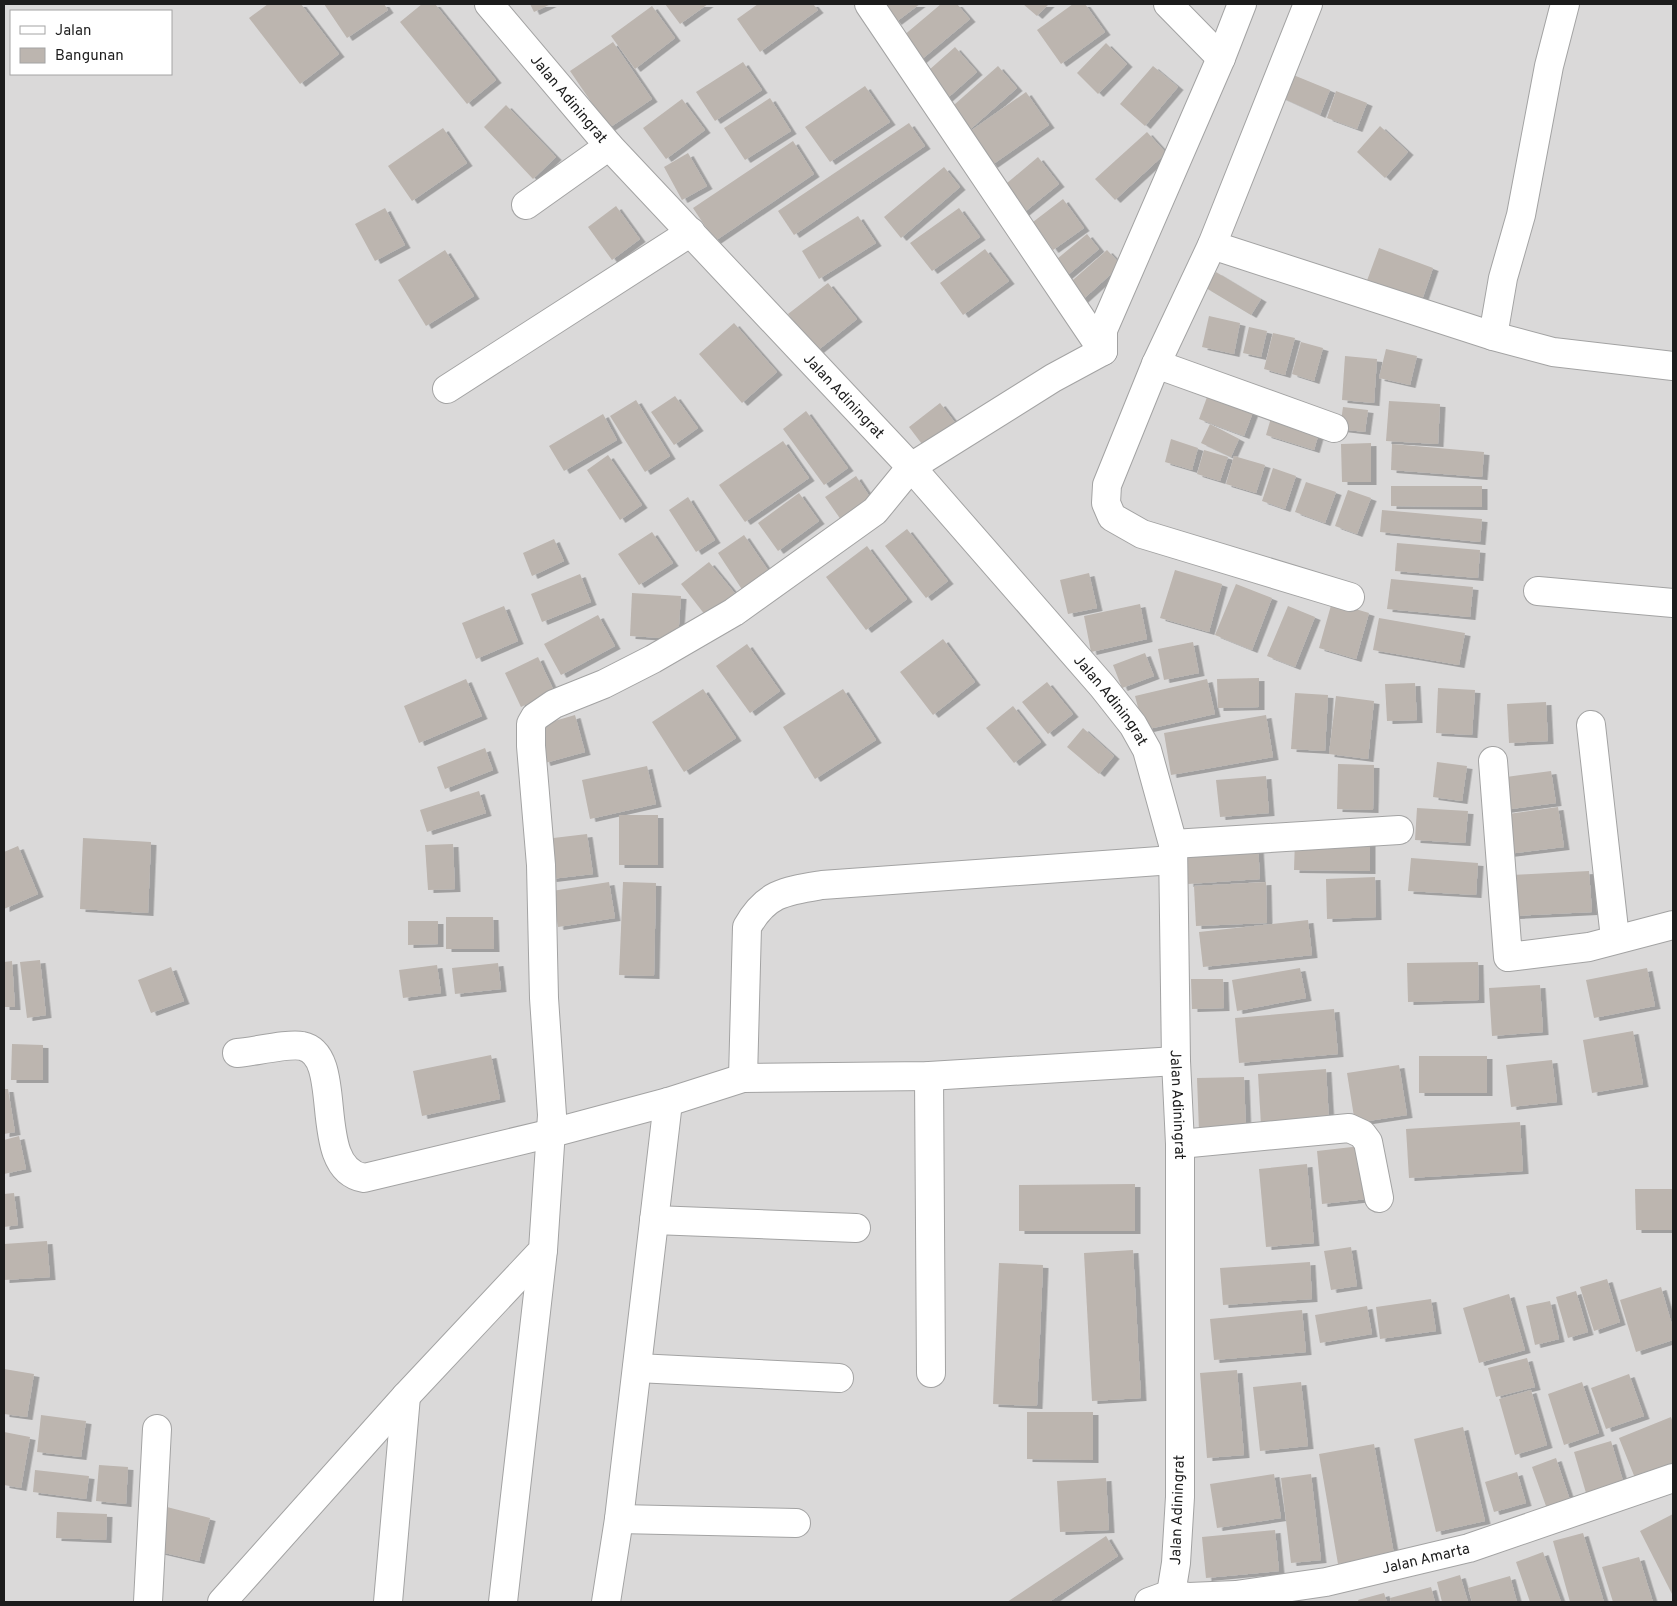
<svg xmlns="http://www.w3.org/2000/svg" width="1677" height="1606" viewBox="0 0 1677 1606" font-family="Overpass,sans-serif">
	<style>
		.residential { fill: #dad9d9; fill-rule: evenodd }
		.building { fill: #bcb5af; filter: url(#shadow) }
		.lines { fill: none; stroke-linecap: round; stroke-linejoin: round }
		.minor-casing { stroke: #a3a3a3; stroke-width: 30 }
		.minor { stroke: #fff; stroke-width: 28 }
		.labels { text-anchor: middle; stroke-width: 4; stroke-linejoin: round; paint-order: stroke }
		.street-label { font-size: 15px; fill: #1c1c1c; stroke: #fff }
	</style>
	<defs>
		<filter id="shadow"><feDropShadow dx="5.5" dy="3" stdDeviation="0" flood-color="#0004"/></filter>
	</defs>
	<rect width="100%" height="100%" fill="#ece9e2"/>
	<path class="residential" d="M4,4h1669v1598h-1669zM11,11h160v63h-160z"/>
	<g class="building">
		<path d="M268,4h33l38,50 -39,30 -51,-66z"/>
		<path d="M324,4h60l4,6 -41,28z"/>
		<path d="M422,4h13l61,76 -29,24 -67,-82z"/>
		<path d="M530,4h21l-17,8z"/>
		<path d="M665,4h43l-28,20z"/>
		<path d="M758,4h55l5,6 -58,42 -23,-33z"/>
		<path d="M882,4h38l-24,18z"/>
		<path d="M941,4h16l13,15 -55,46 -19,-23z"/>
		<path d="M1023,4h26l-12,12z"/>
		<path d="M1073,4h12l20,28 -44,32 -24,-34z"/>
		<path d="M652,6l23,32 -40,31 -24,-33z"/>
		<path d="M613,42l39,57 -43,29 -39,-57z"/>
		<path d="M1106,43l21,21 -29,30 -21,-21z"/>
		<path d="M955,47l22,25 -35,31 -22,-25z"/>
		<path d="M743,62l19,28 -47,31 -19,-29z"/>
		<path d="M998,66l19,22 -52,46 -19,-22z"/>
		<path d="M1153,66l25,21 -33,39 -25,-22z"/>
		<path d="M1286,72l44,18 -10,25 -44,-20z"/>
		<path d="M865,86l25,36 -60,40 -25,-35z"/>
		<path d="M1336,91l31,12 -10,26 -30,-11z"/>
		<path d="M1026,92l23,33 -57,40 -23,-33z"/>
		<path d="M770,98l21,33 -46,29 -21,-32z"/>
		<path d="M682,99l23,31 -39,29 -23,-31z"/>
		<path d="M506,105l50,52 -23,22 -49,-52z"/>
		<path d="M909,123l16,23 -131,89 -16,-24z"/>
		<path d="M1380,126l28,26 -23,26 -28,-26z"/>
		<path d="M443,128l24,35 -55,38 -24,-35z"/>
		<path d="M1147,132l19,21 -51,47 -20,-21z"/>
		<path d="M793,141l21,33 -99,67 -22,-33z"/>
		<path d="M688,153l19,33 -25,14 -18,-33z"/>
		<path d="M1038,157l21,27 -38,31 -21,-26z"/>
		<path d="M944,167l16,20 -59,51 -17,-21z"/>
		<path d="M1063,199l21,29 -31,22 -20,-28z"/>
		<path d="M616,206l24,33 -28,21 -24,-33z"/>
		<path d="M385,208l20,37 -30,16 -20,-37z"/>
		<path d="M959,208l21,29 -48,34 -22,-28z"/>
		<path d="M858,216l18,27 -57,36 -17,-28z"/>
		<path d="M1087,234l12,15 -36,30 -12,-15z"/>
		<path d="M1379,248l54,20 -13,38 -55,-20z"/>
		<path d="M985,249l24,32 -46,34 -23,-32z"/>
		<path d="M445,250l29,46 -48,30 -28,-46z"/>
		<path d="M1107,250l14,15 -42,38 -14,-16z"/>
		<path d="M1216,272l45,27 -10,16 -45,-27z"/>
		<path d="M828,283l29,36 -40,32 -29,-37z"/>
		<path d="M1209,316l31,7 -6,31 -32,-7z"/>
		<path d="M734,323l43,49 -35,31 -43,-49z"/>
		<path d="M1249,327l18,4 -6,26 -18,-4z"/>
		<path d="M1273,333l22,5 -10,37 -21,-6z"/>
		<path d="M1301,342l22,6 -9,33 -22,-7z"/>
		<path d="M1386,349l31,7 -7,29 -31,-7z"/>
		<path d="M1345,356l32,3 -3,44 -32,-3z"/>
		<path d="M1210,389l45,18 -11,29 -45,-17z"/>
		<path d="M675,396l23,32 -24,17 -23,-33z"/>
		<path d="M636,400l34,56 -25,16 -35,-56z"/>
		<path d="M1389,401l51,3 -2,40 -52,-3z"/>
		<path d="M940,403l16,21 -31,24 -16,-21z"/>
		<path d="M1343,407l25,3 -3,22 -25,-3z"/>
		<path d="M806,411l42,57 -24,17 -41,-56z"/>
		<path d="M1273,411l48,15 -7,24 -48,-15z"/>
		<path d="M603,414l14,26 -53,31 -15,-25z"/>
		<path d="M1210,424l29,15 -8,18 -30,-14z"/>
		<path d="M1171,439l27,9 -6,22 -27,-8z"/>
		<path d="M783,441l26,37 -64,44 -26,-37z"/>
		<path d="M1371,443v39h-29l-1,-38z"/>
		<path d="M1392,444l92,8 -2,25 -91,-7z"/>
		<path d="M1204,450l24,7 -8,24 -23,-7z"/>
		<path d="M608,455l34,50 -22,15 -33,-50z"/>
		<path d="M1234,456l31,9 -9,28 -30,-9z"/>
		<path d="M1273,468l23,8 -11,33 -23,-8z"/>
		<path d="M856,476l20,30 -30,21 -21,-30z"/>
		<path d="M1306,482l30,10 -11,31 -30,-11z"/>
		<path d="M1391,486h91v21l-91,-1z"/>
		<path d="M1348,490l23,8 -14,36 -22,-8z"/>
		<path d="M799,493l20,28 -41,30 -20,-28z"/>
		<path d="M688,497l27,43 -19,12 -27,-42z"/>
		<path d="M1382,510l100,9 -2,23 -100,-10z"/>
		<path d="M907,529l41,52 -22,17 -41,-52z"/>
		<path d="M652,532l21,31 -34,22 -21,-31z"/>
		<path d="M744,535l28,41 -27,18 -27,-41z"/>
		<path d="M554,539l10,22 -32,15 -9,-23z"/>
		<path d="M1397,543l83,7 -2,28 -83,-7z"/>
		<path d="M867,546l40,53 -41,31 -40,-53z"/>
		<path d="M709,562l29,35 -29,23 -28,-36z"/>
		<path d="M1175,570l47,14 -13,48 -49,-14z"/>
		<path d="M1089,573l8,35 -29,6 -8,-34z"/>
		<path d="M580,574l11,28 -49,20 -11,-28z"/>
		<path d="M1391,579l82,8 -3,30 -83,-8z"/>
		<path d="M1236,584l36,14 -20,52 -37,-15z"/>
		<path d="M632,593l49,3 -3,43 -48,-3z"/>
		<path d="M1332,602l37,11 -13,46 -37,-11z"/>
		<path d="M1140,604l7,35 -56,13 -7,-36z"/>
		<path d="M504,606l14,35 -42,18 -14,-36z"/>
		<path d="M1288,606l27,11 -20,50 -28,-11z"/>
		<path d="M598,615l17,31 -54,29 -17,-31z"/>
		<path d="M1379,618l86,15 -6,32 -86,-15z"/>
		<path d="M943,639l32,43 -42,33 -33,-43z"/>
		<path d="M1193,642l6,31 -35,7 -6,-31z"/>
		<path d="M747,644l33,47 -30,22 -34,-47z"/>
		<path d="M1145,653l9,23 -32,12 -9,-23z"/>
		<path d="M538,657l16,34 -33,16 -16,-34z"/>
		<path d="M1259,678v29l-41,1 -1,-29z"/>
		<path d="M466,679l16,37 -63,27 -15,-37z"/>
		<path d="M1207,679l8,35 -71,16 -9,-34z"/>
		<path d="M1047,682l26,32 -25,20 -26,-32z"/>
		<path d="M1415,683l2,37 -30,1 -2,-37z"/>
		<path d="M1438,688l37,2 -3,45 -36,-2z"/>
		<path d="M703,689l33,49 -52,34 -32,-50z"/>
		<path d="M843,689l33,51 -61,39 -32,-52z"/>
		<path d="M1295,693l33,2 -3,56 -34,-2z"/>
		<path d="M1336,696l38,5 -6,58 -39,-5z"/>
		<path d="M1546,702l2,39 -39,2 -2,-39z"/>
		<path d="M1013,706l28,36 -27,21 -28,-35z"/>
		<path d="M575,715l10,37 -40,11 -11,-36z"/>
		<path d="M1266,715l7,42 -102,18 -7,-42z"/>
		<path d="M1083,728l31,28 -15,18 -32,-27z"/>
		<path d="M485,748l8,22 -48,19 -8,-22z"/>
		<path d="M1437,762l30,4 -5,35 -29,-4z"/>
		<path d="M1338,764l36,1 -1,45 -36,-1z"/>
		<path d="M647,766l9,38 -66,15 -8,-39z"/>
		<path d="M1551,771l5,32 -52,7 -5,-32z"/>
		<path d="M1266,776l3,37 -49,4 -4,-37z"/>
		<path d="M479,791l7,22 -59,19 -7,-22z"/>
		<path d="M1558,807l6,40 -57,7 -5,-39z"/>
		<path d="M1417,808l51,3 -3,32 -50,-3z"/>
		<rect x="619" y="815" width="39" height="50"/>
		<path d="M587,834l6,40 -42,5 -6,-40z"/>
		<path d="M83,838l68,4 -3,71 -68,-4z"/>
		<path d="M1295,838l75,1v32l-76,-1z"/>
		<path d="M453,844l2,45 -27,1 -3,-45z"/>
		<path d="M1258,845l2,34 -72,5 -2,-34z"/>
		<path d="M18,846l20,48 -34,15v-57z"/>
		<path d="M1411,858l67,5 -2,32 -68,-4z"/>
		<path d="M1589,871l3,41 -78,4 -2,-41z"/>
		<path d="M1375,877l1,40 -49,2 -1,-40z"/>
		<path d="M609,882l6,36 -57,9 -6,-36z"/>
		<path d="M623,882l33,1 -2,93 -35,-1z"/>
		<path d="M1266,882l1,41 -71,3 -2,-40z"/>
		<path d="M446,917h47l1,32h-48z"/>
		<path d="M1308,920l4,35 -109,12 -4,-35z"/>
		<path d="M408,921h30v23l-30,1z"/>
		<path d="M40,960l6,55 -19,3 -7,-56z"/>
		<path d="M12,961l3,46h-11v-45z"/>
		<path d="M1478,962l1,38 -71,2 -1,-39z"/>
		<path d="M498,963l3,26 -46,5 -3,-26z"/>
		<path d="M437,965l4,28 -38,5 -4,-28z"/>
		<path d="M171,967l13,34 -33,12 -13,-33z"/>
		<path d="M1300,968l6,30 -69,13 -5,-31z"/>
		<path d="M1647,968l8,38 -61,12 -8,-38z"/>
		<path d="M1191,979h32l1,29 -32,1z"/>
		<path d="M1540,985l3,47 -51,4 -3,-48z"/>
		<path d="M1334,1009l4,45 -99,9 -4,-45z"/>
		<path d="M1633,1031l10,53 -51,9 -9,-53z"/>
		<path d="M12,1044l31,1v35h-32z"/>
		<path d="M491,1055l9,44 -78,17 -9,-45z"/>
		<rect x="1419" y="1056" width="68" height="37"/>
		<path d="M1552,1060l5,42 -46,5 -5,-42z"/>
		<path d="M1399,1065l8,50 -52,8 -8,-50z"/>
		<path d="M1326,1069l3,51 -68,5 -3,-51z"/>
		<path d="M1244,1077l2,53 -47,1 -2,-53z"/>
		<path d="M4,1089h4l7,43 -11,2z"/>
		<path d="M1520,1122l3,49 -114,7 -3,-49z"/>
		<path d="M19,1136l7,33 -22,5v-34z"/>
		<path d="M1361,1146l6,53 -45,5 -5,-53z"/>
		<path d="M1307,1164l7,79 -48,4 -7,-78z"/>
		<path d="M1135,1184v47h-116v-46z"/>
		<path d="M1635,1189h38v41h-37z"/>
		<path d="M14,1193l4,32 -14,2v-33z"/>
		<path d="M47,1241l3,36 -46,3v-36z"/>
		<path d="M1351,1247l6,39 -26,4 -7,-39z"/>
		<path d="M1133,1250l8,148 -49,3 -8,-148z"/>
		<path d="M1310,1262l2,37 -89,6 -3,-37z"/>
		<path d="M999,1263l44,2 -6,141 -44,-2z"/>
		<path d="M1607,1279l13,43 -26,9 -14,-44z"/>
		<path d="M1661,1287l12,41v12l-37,12 -16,-52z"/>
		<path d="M1576,1291l12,41 -20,6 -12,-41z"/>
		<path d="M1509,1294l16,56 -46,13 -16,-55z"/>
		<path d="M1431,1299l5,32 -56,8 -4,-32z"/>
		<path d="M1550,1301l9,38 -24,6 -9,-39z"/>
		<path d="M1367,1306l5,28 -52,9 -5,-28z"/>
		<path d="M1302,1310l4,42 -92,8 -4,-41z"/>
		<path d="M1527,1358l8,29 -39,10 -8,-29z"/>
		<path d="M4,1369l30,5 -7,43 -23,-3z"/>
		<path d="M1237,1370l7,85 -37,3 -7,-85z"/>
		<path d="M1629,1374l15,42 -38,13 -15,-41z"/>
		<path d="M1301,1382l7,64 -48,5 -7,-64z"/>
		<path d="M1582,1382l17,51 -35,12 -16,-51z"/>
		<path d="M1531,1390l16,55 -32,10 -16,-56z"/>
		<path d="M1027,1412h66v48l-66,-1z"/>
		<path d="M41,1415l45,6 -5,36 -44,-5z"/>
		<path d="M1671,1417l2,6v40l-38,15 -16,-40z"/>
		<path d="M1463,1427l22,94 -49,11 -22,-93z"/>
		<path d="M4,1432l26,5 -9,51 -17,-3z"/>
		<path d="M1611,1441l12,40 -37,12 -12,-41z"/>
		<path d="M1374,1444l20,110 -56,10 -19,-110z"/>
		<path d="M1556,1458l18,54 -23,8 -19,-53z"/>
		<path d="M99,1465l29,2 -2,37 -30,-3z"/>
		<path d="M35,1470l54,6 -3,23 -53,-7z"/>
		<path d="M1517,1472l9,31 -32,9 -9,-30z"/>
		<path d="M1274,1474l7,44 -64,10 -7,-44z"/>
		<path d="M1311,1474l10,86 -30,3 -10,-85z"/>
		<path d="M1106,1478l3,52 -49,2 -3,-51z"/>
		<path d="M163,1506l47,12 -11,43 -47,-11z"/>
		<path d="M57,1512l50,2 -1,26 -50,-2z"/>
		<path d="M1673,1514v82l-33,-65z"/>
		<path d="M1275,1530l4,41 -73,7 -4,-41z"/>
		<path d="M1583,1533l21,69h-34l-17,-61z"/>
		<path d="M1106,1536l12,20 -69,46h-42z"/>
		<path d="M1543,1552l18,50h-31l-14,-40z"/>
		<path d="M1639,1557l14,45h-40l-11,-35z"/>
		<path d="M1460,1575l8,27h-26l-5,-20z"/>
		<path d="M1510,1576l7,26h-45l-4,-14z"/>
		<path d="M1431,1587l4,15h-44l-1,-4z"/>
		<path d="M1384,1593l3,9h-28l-1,-2z"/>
	</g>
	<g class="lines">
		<defs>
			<g id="minor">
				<path id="s1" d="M489,4l120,142 302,321 192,220 30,38 14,25 26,94 3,217 4,83v353l-4,66 -5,31"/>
				<path d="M869,4l234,347"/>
				<path d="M1168,4l53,54"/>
				<path d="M1308,4l-96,241 -56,119 -49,121 -1,18 6,14 30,17 208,63"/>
				<path d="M526,205l83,-59"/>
				<path d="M1212,245l281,91 60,16 120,14"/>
				<path d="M1493,336l10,-58 18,-63 28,-149 16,-62"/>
				<path d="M1103,351v-21l118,-272 21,-54"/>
				<path d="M1156,364l178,64"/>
				<path d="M447,389l244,-157"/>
				<path d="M1538,591l135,12"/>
				<path d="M1591,725l24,213"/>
				<path d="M1493,761l15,196 81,-10 84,-22"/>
				<path d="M1173,844l226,-14"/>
				<path d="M237,1053c15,-1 52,-10 65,-7 45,9 7,122 62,132l188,-45 116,-31 75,-24 186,-2 247,-15"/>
				<path d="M929,1076l2,297"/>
				<path d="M743,1078l4,-151c19,-34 38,-36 75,-42l351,-25"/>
				<path d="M1180,1144l169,-16 13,6 6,8 11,56"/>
				<path d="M654,1220l202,8"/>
				<path d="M637,1368l202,10"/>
				<path d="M619,1519l177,4"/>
				<path d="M148,1602l9,-173"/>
				<path d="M222,1602l184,-206 137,-146 9,-135 -8,-117 -3,-133 -10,-119v-22l4,-7 19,-13 50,-20 49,-25 81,-47 141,-101 36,-44 142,-89 50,-27"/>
				<path d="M388,1602l18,-206"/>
				<path d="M503,1602l40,-352"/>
				<path d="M606,1602l13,-83 49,-417"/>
				<path id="s2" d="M1149,1602l22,-8 18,3 47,-2 90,-13 143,-34 204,-70"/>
			</g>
		</defs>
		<use href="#minor" class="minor-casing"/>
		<use href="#minor" class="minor"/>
	</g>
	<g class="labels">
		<g class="street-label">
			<text dy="5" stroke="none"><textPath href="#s1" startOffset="124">Jalan Adiningrat</textPath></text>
			<text dy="5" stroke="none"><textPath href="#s1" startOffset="529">Jalan Adiningrat</textPath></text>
			<text dy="5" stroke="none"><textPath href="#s1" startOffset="934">Jalan Adiningrat</textPath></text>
			<text dy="5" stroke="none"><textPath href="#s1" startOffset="1354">Jalan Adiningrat</textPath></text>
			<text transform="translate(1177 1510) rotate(-88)" y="5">Jalan Adiningrat</text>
			<text dy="5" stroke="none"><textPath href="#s2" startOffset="282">Jalan Amarta</textPath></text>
		</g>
	</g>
	<rect width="1677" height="1606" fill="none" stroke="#1c1c1c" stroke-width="10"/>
	<rect x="10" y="10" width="162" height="65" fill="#ffffff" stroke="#a4a4a4"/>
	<rect x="20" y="26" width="25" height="8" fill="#ffffff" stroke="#a4a4a4"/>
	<text x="55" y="35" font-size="15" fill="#1c1c1c">Jalan</text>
	<rect x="20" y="48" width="25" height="15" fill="#bcb5af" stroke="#a4a4a4"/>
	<text x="55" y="60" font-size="15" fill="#1c1c1c">Bangunan</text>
</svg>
